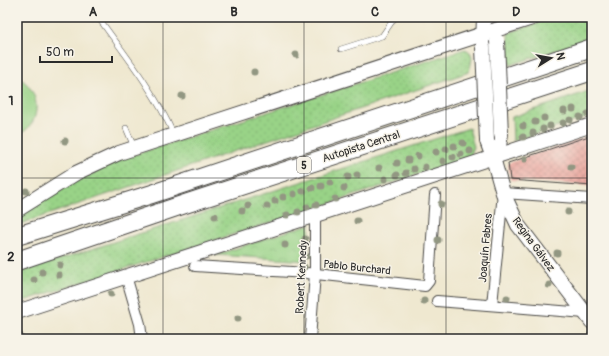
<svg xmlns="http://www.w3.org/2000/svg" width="609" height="356" viewBox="0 0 609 356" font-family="Pangolin,sans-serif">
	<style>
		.grass { fill: url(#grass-dots); stroke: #627f59 }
		.park { fill: url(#park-crowns); stroke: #627f59 }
		.pitch { fill: #99d387; stroke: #627f59 }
		.building { fill: url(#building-cross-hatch) }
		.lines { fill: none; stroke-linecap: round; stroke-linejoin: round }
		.lane-casing { stroke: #484744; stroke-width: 6 }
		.street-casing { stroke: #484744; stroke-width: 12 }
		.secondary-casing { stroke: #484744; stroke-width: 16 }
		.highway-casing { stroke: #484744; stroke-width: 20 }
		.path { stroke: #484744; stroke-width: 1.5; stroke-dasharray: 3 3; stroke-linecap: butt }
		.lane { stroke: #fff; stroke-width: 5 }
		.street { stroke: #fff; stroke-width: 10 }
		.secondary { stroke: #fff; stroke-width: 14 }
		.highway { stroke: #fff; stroke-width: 18 }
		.secondary-bridge-casing { stroke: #484744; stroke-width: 16; stroke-linecap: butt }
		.secondary-bridge { stroke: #fff; stroke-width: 14 }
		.tree { fill: #929782 }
		.grid { fill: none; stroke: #2b2b2b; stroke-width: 1; stroke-opacity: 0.55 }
		.labels { text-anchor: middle; stroke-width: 3; stroke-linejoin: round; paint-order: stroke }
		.shield { fill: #f7f3e8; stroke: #686764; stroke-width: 1 }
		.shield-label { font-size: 10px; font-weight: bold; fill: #2b2b2b }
		.street-label { font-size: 11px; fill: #2b2b2b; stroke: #f7f3e8 }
		.neatline { fill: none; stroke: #2b2b2b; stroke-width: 1.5 }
		.grid-label { font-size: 13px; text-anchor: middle; font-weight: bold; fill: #2b2b2b }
	</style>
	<defs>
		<pattern id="grass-dots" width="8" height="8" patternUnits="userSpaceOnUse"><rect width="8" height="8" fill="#99d387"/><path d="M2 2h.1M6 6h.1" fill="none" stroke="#84b575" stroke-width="1.8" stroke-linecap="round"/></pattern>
		<pattern id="park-crowns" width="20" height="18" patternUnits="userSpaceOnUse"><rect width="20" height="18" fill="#99d387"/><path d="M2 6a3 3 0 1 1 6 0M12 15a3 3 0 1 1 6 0" fill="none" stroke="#84b575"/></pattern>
		<pattern id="building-cross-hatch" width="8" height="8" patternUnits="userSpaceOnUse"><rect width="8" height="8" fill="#e99e96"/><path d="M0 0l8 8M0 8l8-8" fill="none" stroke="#bd817b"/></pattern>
	</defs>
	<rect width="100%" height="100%" fill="#f7f3e8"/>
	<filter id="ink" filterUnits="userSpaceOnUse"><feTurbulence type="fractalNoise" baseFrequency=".025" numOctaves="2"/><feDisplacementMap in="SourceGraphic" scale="8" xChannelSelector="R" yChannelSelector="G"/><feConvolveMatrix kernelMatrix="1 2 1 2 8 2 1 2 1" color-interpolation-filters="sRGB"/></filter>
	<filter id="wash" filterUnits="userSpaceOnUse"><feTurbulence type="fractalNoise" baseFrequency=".012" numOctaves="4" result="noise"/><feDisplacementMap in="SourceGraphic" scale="16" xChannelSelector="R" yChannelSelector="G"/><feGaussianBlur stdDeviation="0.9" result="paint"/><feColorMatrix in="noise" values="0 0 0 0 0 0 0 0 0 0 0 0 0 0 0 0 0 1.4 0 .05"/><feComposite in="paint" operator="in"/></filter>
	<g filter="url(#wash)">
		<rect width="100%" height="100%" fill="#efe8d0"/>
		<g class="grass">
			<path d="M556,17h36v22l-82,26 -2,-32z"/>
			<path d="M465,49c11,4 6,14 4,23l-452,153v-11l65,-36 42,-20z"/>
			<path d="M592,90v26l-79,25 -1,-24z"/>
			<path d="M469,128l5,19 -4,10 -160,53 -293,93v-30z"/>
		</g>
		<path class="park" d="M310,224l-3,37 -91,-6z"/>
		<path class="pitch" d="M17,77c24,11 27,48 0,58z"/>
		<g id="blocks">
			<path class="building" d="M592,135v51l-82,-6 -2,-17z"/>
		</g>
	</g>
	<g filter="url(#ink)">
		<use href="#blocks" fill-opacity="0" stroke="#484744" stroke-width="1"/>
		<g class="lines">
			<defs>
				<g id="lane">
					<path d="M98,17c27,38 56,73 75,116"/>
					<path d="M341,49l41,-13 13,-19"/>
					<path d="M126,128l8,19"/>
				</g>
				<g id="street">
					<path d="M195,266l112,7 118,13 4,-5 6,-86"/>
					<path d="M126,276l14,48 2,15"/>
					<path d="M437,301l148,12"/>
					<path d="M492,305l11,-112 89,6"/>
					<path d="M17,336l1,3"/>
					<path d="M310,339l5,-65v-59"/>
				</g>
				<g id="secondary">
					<path d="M483,43l1,-26"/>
					<path d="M487,141l6,17 10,35 15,32 74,97"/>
					<path d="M493,158l6,-12 2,-12"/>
					<path d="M17,210l59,-37 43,-20 416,-136"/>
					<path d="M17,312l575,-187"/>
				</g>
				<g id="highway">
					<path d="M17,236l135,-42 440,-146"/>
					<path d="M17,261l168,-57 407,-133"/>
				</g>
			</defs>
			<use href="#lane" class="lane-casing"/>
			<use href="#street" class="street-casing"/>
			<use href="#secondary" class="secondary-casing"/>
			<use href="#highway" class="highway-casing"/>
			<path class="path" d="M588,333l4,5"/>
			<use href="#lane" class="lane"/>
			<use href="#street" class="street"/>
			<use href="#secondary" class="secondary"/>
			<use href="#highway" class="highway"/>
			<defs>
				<g id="secondary-bridge">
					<path d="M497,41l4,93"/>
					<path d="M483,47l4,94"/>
				</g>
			</defs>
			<use href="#secondary-bridge" class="secondary-bridge-casing"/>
			<use href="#secondary-bridge" class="secondary-bridge"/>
		</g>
		<g class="tree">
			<circle cx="296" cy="55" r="3.5"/>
			<circle cx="254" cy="72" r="3.5"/>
			<circle cx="182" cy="96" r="3.5"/>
			<circle cx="573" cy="109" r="3.5"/>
			<circle cx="564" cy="111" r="3.5"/>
			<circle cx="588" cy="114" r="3.5"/>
			<circle cx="580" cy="117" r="3.5"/>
			<circle cx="544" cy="118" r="3.5"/>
			<circle cx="570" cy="120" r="3.5"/>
			<circle cx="535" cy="122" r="3.5"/>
			<circle cx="563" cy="123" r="3.5"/>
			<circle cx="523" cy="126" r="3.5"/>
			<circle cx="550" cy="126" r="3.5"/>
			<circle cx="543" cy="129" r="3.5"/>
			<circle cx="533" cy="133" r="3.5"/>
			<circle cx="523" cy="137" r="3.5"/>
			<circle cx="65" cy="141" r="3.5"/>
			<circle cx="463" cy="143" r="3.5"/>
			<circle cx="454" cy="146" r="3.5"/>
			<circle cx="446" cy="149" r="3.5"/>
			<circle cx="470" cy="151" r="3.5"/>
			<circle cx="436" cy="152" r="3.5"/>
			<circle cx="461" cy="154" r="3.5"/>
			<circle cx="418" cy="156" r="3.5"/>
			<circle cx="453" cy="157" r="3.5"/>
			<circle cx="525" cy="159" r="3.5"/>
			<circle cx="408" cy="160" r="3.5"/>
			<circle cx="443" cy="161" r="3.5"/>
			<circle cx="397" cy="163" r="3.5"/>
			<circle cx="425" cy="167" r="3.5"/>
			<circle cx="571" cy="167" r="3.5"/>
			<circle cx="379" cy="168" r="3.5"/>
			<circle cx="414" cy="169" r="3.5"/>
			<circle cx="406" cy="173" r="3.5"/>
			<circle cx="357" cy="175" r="3.5"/>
			<circle cx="397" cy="175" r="3.5"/>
			<circle cx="348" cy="177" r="3.5"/>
			<circle cx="385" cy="179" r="3.5"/>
			<circle cx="330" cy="182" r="3.5"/>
			<circle cx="321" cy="186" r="3.5"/>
			<circle cx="312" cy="188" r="3.5"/>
			<circle cx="344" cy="188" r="3.5"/>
			<circle cx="26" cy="191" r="3.5"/>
			<circle cx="303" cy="191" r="3.5"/>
			<circle cx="294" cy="194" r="3.5"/>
			<circle cx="283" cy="197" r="3.5"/>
			<circle cx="335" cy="199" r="3.5"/>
			<circle cx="275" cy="201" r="3.5"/>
			<circle cx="441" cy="204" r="3.5"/>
			<circle cx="316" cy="205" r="3.5"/>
			<circle cx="248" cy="206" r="3.5"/>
			<circle cx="267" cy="206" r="3.5"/>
			<circle cx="307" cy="207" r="3.5"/>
			<circle cx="242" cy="211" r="3.5"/>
			<circle cx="298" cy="212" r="3.5"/>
			<circle cx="568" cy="212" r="3.5"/>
			<circle cx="287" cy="215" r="3.5"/>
			<circle cx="215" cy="216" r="3.5"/>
			<circle cx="357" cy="221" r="3.5"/>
			<circle cx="305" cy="239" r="3.5"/>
			<circle cx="438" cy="240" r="3.5"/>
			<circle cx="285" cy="245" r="3.5"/>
			<circle cx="557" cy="253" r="3.5"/>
			<circle cx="306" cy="256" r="3.5"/>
			<circle cx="60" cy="265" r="3.5"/>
			<circle cx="304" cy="267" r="3.5"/>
			<circle cx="42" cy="272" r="3.5"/>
			<circle cx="59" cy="275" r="3.5"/>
			<circle cx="34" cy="280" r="3.5"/>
			<circle cx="549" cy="285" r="3.5"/>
			<circle cx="111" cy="294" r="3.5"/>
			<circle cx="507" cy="298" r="3.5"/>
			<circle cx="424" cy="301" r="3.5"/>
			<circle cx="238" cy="318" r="3.5"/>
		</g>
	</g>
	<path class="grid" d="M163,17v322M304,17v322M446,17v322M17,178h575"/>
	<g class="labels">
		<rect class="shield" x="297" y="157" width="14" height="16" rx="3"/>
		<g class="shield-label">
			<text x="304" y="169">5</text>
		</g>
		<g class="street-label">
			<text transform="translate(361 146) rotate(-18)" y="4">Autopista Central</text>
			<text transform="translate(534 244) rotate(54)" y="4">Regina Gálvez</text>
			<text transform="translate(485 248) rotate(-85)" y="4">Joaquín Fabres</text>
			<text transform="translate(357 267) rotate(6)" y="4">Pablo Burchard</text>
			<text transform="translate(301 277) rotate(-87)" y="4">Robert Kennedy</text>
		</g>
	</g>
	<rect width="609" height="356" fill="none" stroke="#f7f3e8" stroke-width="44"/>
	<g transform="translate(551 58) rotate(79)" stroke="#f7f3e8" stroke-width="3" paint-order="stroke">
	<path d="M0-3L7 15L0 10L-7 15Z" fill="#2b2b2b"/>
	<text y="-6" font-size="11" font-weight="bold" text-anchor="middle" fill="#2b2b2b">N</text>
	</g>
	<path d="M40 56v6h72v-6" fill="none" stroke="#2b2b2b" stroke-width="2"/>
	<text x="46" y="56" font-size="12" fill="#2b2b2b" stroke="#f7f3e8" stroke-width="3" paint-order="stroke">50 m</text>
	<rect x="22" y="22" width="565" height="312" class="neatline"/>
	<g class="grid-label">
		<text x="93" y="16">A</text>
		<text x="234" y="16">B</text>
		<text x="375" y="16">C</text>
		<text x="516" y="16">D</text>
		<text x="11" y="105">1</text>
		<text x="11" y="261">2</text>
	</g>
</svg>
